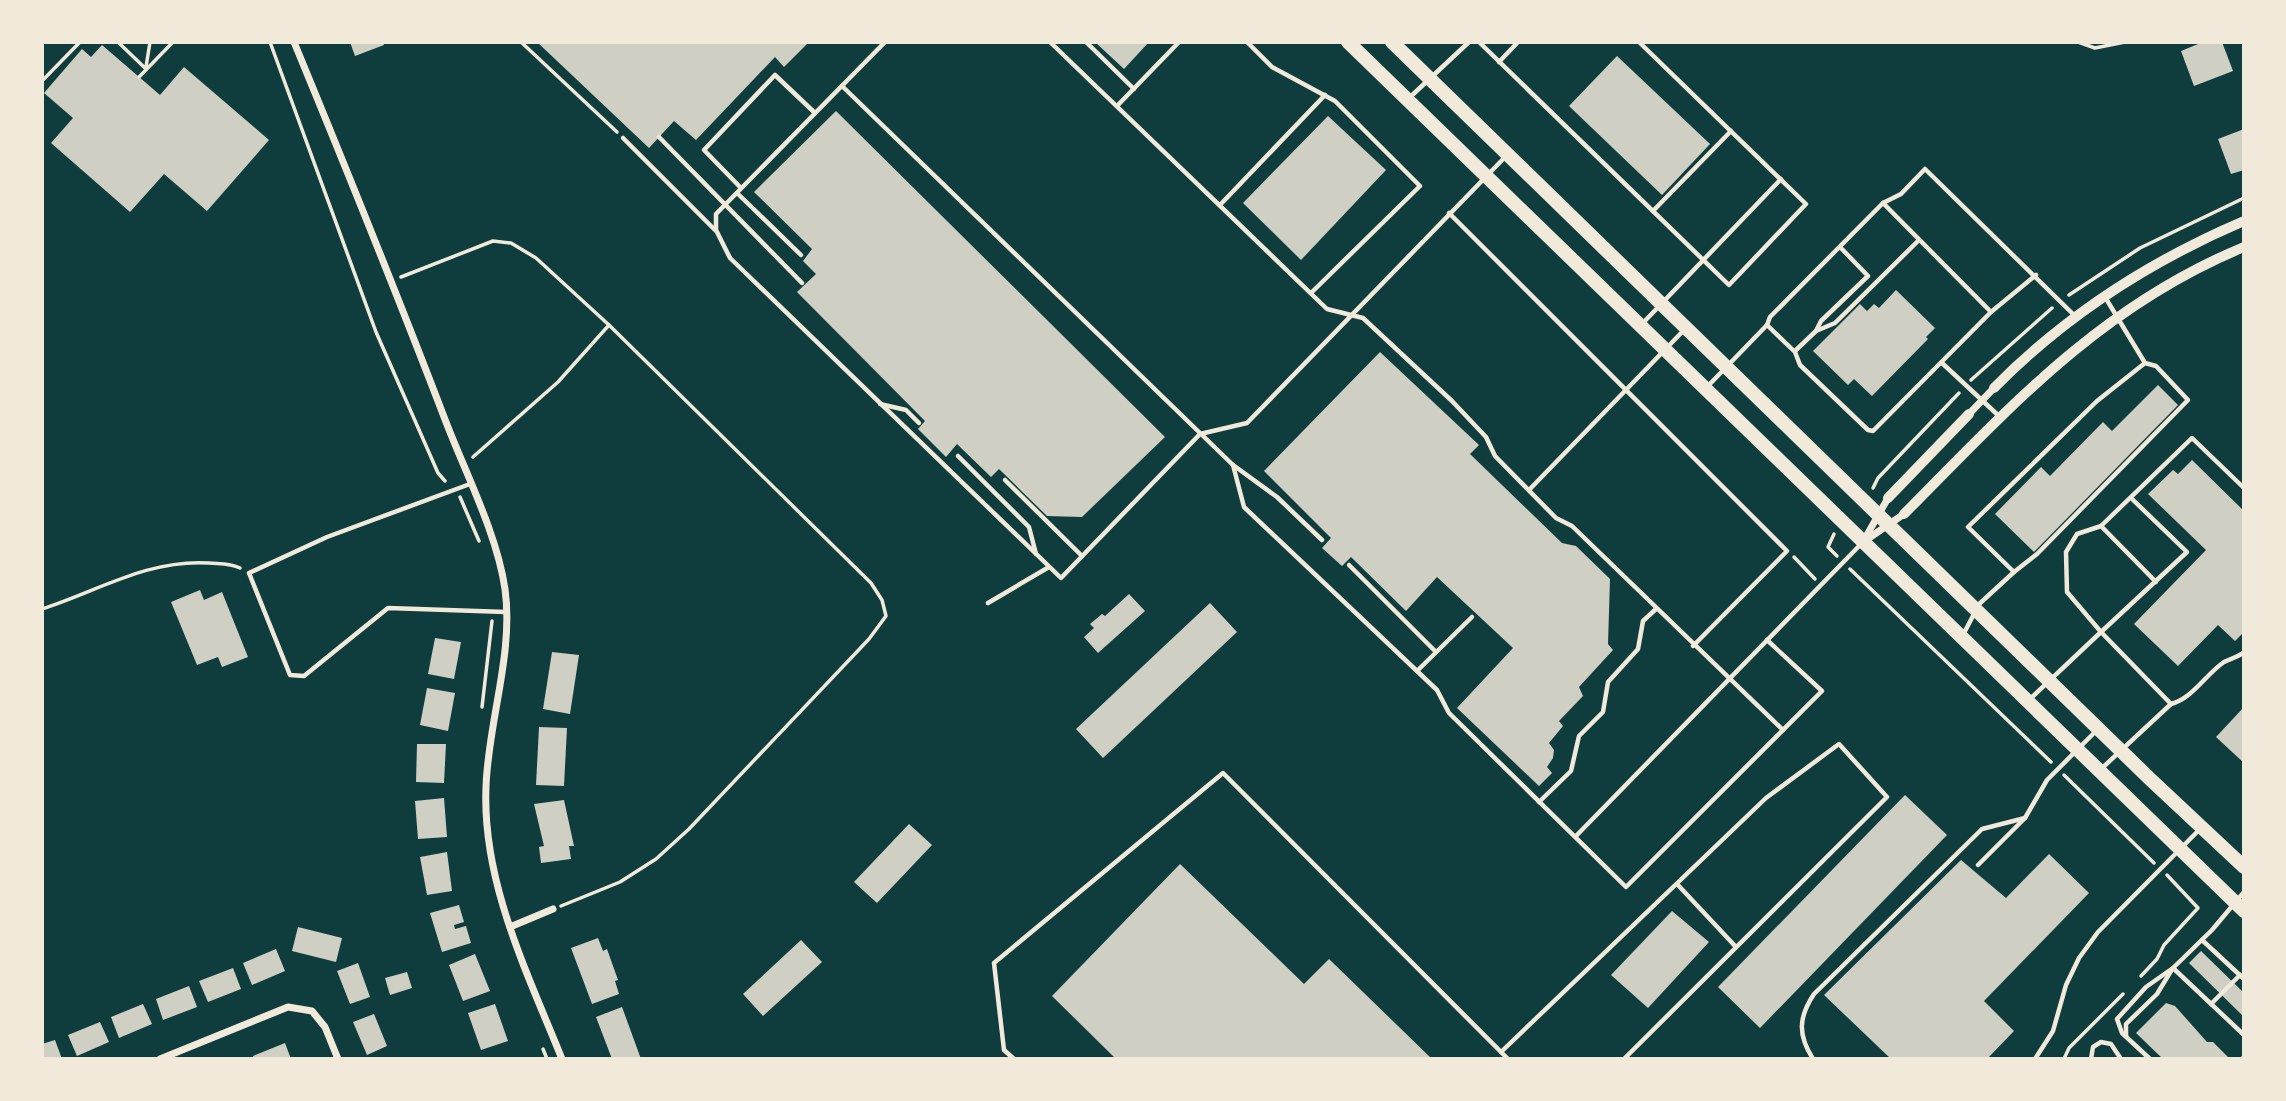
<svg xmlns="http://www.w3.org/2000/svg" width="2286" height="1101" viewBox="0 0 2286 1101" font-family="'Sofia Sans Condensed',sans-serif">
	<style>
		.building { fill: #cfcfc3 }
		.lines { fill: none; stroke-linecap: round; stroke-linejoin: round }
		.path { stroke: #f1e9da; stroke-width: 3.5 }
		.service { stroke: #f1e9da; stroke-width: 4.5 }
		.minor { stroke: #f1e9da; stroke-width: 7 }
		.tertiary { stroke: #f1e9da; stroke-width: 10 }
		.primary { stroke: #f1e9da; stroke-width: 14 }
	</style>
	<rect width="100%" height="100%" fill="#0f3d3e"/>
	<g class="building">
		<path d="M350,42h33l1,3 -29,11z"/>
		<path d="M537,42h272l-25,25 -9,-10 -79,83 -22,-19 -25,27z"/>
		<path d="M1095,42h54l-25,27z"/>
		<path d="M2203,42h19l11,29 -39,15 -13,-35z"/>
		<path d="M102,45l58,50 24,-28 85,73 -62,71 -43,-37 -34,38 -79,-69 22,-25 -29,-25 38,-44 9,8z"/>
		<path d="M1617,56l93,88 -48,51 -93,-89z"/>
		<path d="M836,111l329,326 -83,80 -35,-1 -48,-47 -8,8 -34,-33 -11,13 -28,-28 7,-8 -128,-129 19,-18 -13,-13 9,-12 -58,-57z"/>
		<path d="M1328,116l58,54 -85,90 -58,-57z"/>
		<path d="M2244,129v41l-13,4 -13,-35z"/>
		<path d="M1896,290l39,38 -9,9 2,2 -56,57 -18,-17 -6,6 -35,-34 47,-47 7,7 7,-7 5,4z"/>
		<path d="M1380,352l99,93 -9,9 92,89 14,3 34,33 -2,65 5,6 -34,37 4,9 -24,25 4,5 -14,17 5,7 -1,8 -6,9 5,6 -13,13 -82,-78 56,-60 -76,-71 -31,34 -55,-54 -9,9 -20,-18 9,-10 -67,-67z"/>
		<path d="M2158,385l20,20 -144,147 -39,-38 46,-47 9,9 53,-54 9,9z"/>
		<path d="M2192,460l52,51v121l-9,9 -17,-16 -40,41 -44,-42 72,-74 -58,-56 25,-24 5,4z"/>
		<path d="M200,590l4,10 18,-8 26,65 -26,10 -4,-10 -21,8 -26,-63z"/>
		<path d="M1129,594l16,17 -47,42 -14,-16 10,-9 -4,-4 12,-10 3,2z"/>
		<path d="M1210,603l27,29 -134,126 -27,-29z"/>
		<path d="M435,638l26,4 -7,37 -26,-5z"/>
		<path d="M552,652l27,3 -9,59 -27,-5z"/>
		<path d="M427,688l28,5 -7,38 -28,-6z"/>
		<path d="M2244,707v56l-28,-26z"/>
		<path d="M539,727l28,1 -3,58 -28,-1z"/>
		<path d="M417,744h29l-2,39 -28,-1z"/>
		<path d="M1905,795l42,40 -187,193 -42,-41z"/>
		<path d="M444,798l3,39 -29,2 -3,-38z"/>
		<path d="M564,800l10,46h-5l2,13 -30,4 -2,-16 5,-1 -10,-42z"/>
		<path d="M909,824l23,21 -55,58 -23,-21z"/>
		<path d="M447,852l5,39 -25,4 -7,-38z"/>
		<path d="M2049,854l40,39 -105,108 30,30 -27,28h-96l-67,-64 137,-135 45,38z"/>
		<path d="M1180,864l124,120 25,-25 103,100h-316l-64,-63z"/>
		<path d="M459,905l5,17 -10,3 1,4 11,-3 5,17 -29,9 -12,-39z"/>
		<path d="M1672,911l37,31 -61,66 -37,-33z"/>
		<path d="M298,927l44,11 -6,24 -44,-11z"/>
		<path d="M598,938l5,13 4,-2 11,31 -3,1 4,13 -27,10 -21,-56z"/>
		<path d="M801,940l21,22 -59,54 -20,-22z"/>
		<path d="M276,949l9,22 -33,14 -9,-22z"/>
		<path d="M2201,951l43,42v24l-55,-54z"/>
		<path d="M475,954l15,37 -27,10 -14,-36z"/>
		<path d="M358,963l12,34 -20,7 -13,-33z"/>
		<path d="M233,968l8,21 -33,13 -9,-21z"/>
		<path d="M407,972l5,16 -22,7 -5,-17z"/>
		<path d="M189,986l8,21 -34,13 -7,-21z"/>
		<path d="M2166,1003l9,3 32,36h6l15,15 -65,2 -27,-26z"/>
		<path d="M143,1004l9,20 -33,14 -8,-21z"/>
		<path d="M495,1004l13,37 -27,9 -13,-37z"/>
		<path d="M622,1007l19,52h-29l-16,-42z"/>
		<path d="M374,1014l13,32 -20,9 -14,-33z"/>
		<path d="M100,1022l9,20 -32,14 -9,-21z"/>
		<path d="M55,1040l7,19h-20v-15z"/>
		<path d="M285,1043l6,16h-37l-1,-3z"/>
	</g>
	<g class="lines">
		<g class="path">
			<path d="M118,42l28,27"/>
			<path d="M270,42l106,290 62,141 7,8"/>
			<path d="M521,42l96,90"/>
			<path d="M2078,42l17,6 30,-6"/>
			<path d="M146,67l4,-25"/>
			<path d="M139,77l34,-35"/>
			<path d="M42,81l38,-39"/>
			<path d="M401,277l92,-36 18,2 25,15 73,67 262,258 11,17 4,16 -17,23 -180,190 -33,30 -36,23 -59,24"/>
			<path d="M2069,295l71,-47 104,-50"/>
			<path d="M1971,380l81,-72"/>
			<path d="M473,457l85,-75 51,-57"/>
			<path d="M1873,488l5,-10 81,-85"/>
			<path d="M460,497l19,44"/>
			<path d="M1834,534l-6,13 9,9"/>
			<path d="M1794,557l21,22"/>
			<path d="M1850,569l201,193"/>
			<path d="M42,609c56,-18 106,-50 167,-46 11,1 21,0 31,5"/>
			<path d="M482,707l10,-86"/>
			<path d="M2064,775l90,88"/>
			<path d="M2141,976l16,-17 7,-14 34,-37 -31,-33"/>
			<path d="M543,1049l4,10"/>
			<path d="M2064,1059l5,-11 54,-54"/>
		</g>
		<g class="service">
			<path d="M885,42l-169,172v16l14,28 331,320 139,-144 47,-11 260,-268"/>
			<path d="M1050,42l277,267 36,9 89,83 34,36 9,19 61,62 16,8 211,204"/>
			<path d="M1086,42l48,47"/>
			<path d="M1247,42l25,25 63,34 85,85 -109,107"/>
			<path d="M1479,42l250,243 77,-81 -167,-162"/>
			<path d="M1499,62l19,-20"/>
			<path d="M842,86l391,379 11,42 193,183 12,23 177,174 196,-196 -55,-51"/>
			<path d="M1408,99l61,-57"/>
			<path d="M1117,106l62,-64"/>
			<path d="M659,137l143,146"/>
			<path d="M623,138l92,92"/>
			<path d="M741,188l-37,-38 71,-75 40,38"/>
			<path d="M737,193l64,62"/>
			<path d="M1883,203l18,-9 24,-25 149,146"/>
			<path d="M1220,205l105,-110"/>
			<path d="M1653,211l78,-80"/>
			<path d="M1449,213l338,338 -94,95"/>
			<path d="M1641,325l140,-146"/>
			<path d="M1767,325l3,-8 113,-114 108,109"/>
			<path d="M1816,331l19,-8 84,-83"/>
			<path d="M1795,351l21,-20 5,-10 47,-45 -28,-29"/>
			<path d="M1942,363l58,54"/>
			<path d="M1706,388l61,-63 28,27 5,13 68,65 5,1 118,-119 45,-37"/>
			<path d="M880,404l26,6 13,13"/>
			<path d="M958,456l71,71 7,27"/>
			<path d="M1233,465l44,32 45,43"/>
			<path d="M1005,480l77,76"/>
			<path d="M470,484l-143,53 -78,36 41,102 14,1 84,-68 118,4"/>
			<path d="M1529,490l155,-160"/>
			<path d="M2131,498l56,54 -86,80 -34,-40 -1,-40 11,-18 24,-8 91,-88 52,50"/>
			<path d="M2101,526l55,56"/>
			<path d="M1349,565l87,87"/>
			<path d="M2014,572l23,-18 151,-154 -32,-34 -11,-3"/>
			<path d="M988,603l61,-36"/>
			<path d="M1977,606l37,-34 -46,-45 129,-126 48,-38 -40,-66"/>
			<path d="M1964,633l10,-19"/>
			<path d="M1417,671l55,-54"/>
			<path d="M2029,700l72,-68 70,72 -71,66"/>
			<path d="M2171,704c22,-6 34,-29 53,-42 7,-4 13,-4 20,-10"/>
			<path d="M1539,802l32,-31 8,-35 24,-24 5,-30 30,-33 5,-28 13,-12"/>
			<path d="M1576,836l286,-293"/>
			<path d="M1978,865l47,-47 22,-38 50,-50"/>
			<path d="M1677,884l59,63"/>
			<path d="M2244,892l-32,38 -39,38 71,67"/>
			<path d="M2202,940l42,39"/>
			<path d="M2211,1004l29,-29"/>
			<path d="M2126,1036v-12l31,-30 14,-23"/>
			<path d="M1501,1052l265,-254 73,-54 48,53 -263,262"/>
			<path d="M1014,1059l-10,-9 -10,-87 229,-190 285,286"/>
			<path d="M1813,1059c-15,-24 -15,-41 1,-65l168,-165 43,-11"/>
			<path d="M2035,1059l18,-28 13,-46 13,-27 19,-26 101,-102"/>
			<path d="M2091,1059l2,-12 8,-5 10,2 10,15"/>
			<path d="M2150,1059l-28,-26 -5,-14 29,-32 27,-19"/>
			<path d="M2242,1059l2,-2"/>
		</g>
		<g class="minor">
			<path d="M294,42c52,126 103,252 152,380 20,52 51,112 59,167 9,65 -17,133 -19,198 -4,95 41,185 76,272"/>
			<path d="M1969,414l25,-26"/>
			<path d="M1866,540l38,-26"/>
			<path d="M1863,542l25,-44"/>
			<path d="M510,927l43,-18"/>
			<path d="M160,1059l128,-52 24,4 13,16 13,32"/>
		</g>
		<g class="tertiary">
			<path d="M1994,388c72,-73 156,-127 250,-167"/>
			<path d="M1888,498l81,-84"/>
			<path d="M1904,514c106,-107 197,-208 340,-267"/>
		</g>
		<g class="primary">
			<path d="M1348,42l896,869"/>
			<path d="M1392,42l758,737 94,88"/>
		</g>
	</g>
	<rect width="2286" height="1101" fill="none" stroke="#f1e9da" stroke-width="88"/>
</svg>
